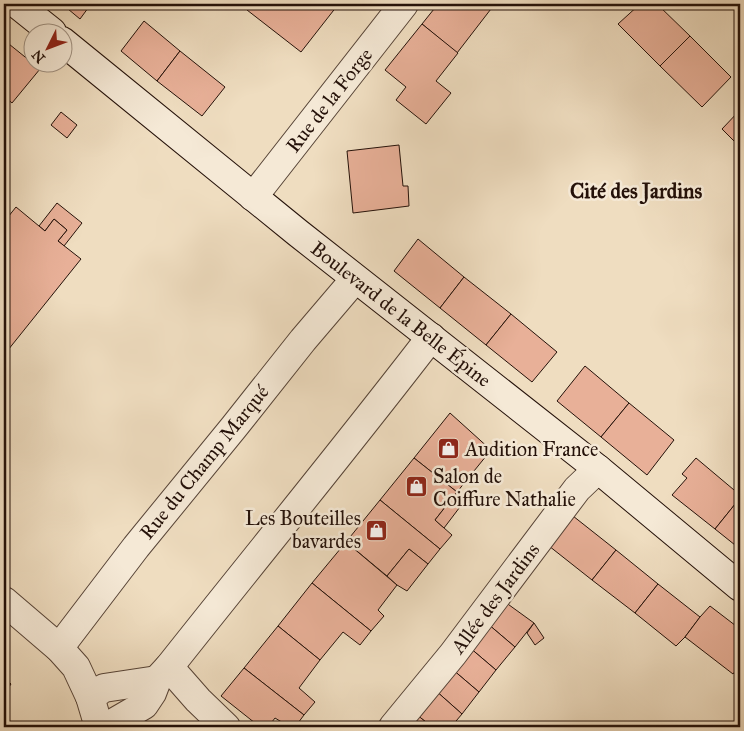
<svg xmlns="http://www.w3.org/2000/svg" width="744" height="731" viewBox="0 0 744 731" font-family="'IM FELL Great Primer',serif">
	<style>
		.building { fill: #e8b098; stroke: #241109 }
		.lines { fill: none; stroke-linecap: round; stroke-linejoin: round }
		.street-casing { stroke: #574437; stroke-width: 30 }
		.secondary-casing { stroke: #241109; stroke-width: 30 }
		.street { stroke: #f5e9d6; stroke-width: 28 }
		.secondary { stroke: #f5e9d6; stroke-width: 28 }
		.labels { text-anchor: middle; stroke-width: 5; stroke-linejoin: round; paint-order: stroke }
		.street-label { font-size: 20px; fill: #241109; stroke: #f5e9d6 }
		.poi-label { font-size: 20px; fill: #241109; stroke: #f5e9d6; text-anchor: start }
		.neighbourhood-label { font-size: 21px; font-weight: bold; fill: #241109; stroke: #f5e9d6 }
	</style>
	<rect width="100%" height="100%" fill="#efddc0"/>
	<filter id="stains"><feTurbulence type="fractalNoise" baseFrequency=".004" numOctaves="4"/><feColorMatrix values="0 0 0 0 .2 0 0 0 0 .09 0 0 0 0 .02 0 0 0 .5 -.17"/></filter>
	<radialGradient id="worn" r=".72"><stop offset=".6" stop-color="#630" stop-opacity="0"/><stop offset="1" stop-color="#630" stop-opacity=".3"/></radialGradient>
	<g class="building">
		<path d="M62,4h29l-11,15z"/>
		<path d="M252,4h28l3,1 1,-1h50l3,2 -36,46 -54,-42z"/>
		<path d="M334,4h11l-4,5z"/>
		<path d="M438,4h54l2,1 -37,48 -35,-29z"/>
		<path d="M640,4h17l33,32 -30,30 -42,-42z"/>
		<path d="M144,21l36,30 -23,30 -36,-30z"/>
		<path d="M422,24l36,29 -22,28 15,12 -25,31 -30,-24 10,-13 -21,-17z"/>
		<path d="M690,36l41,41 -29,30 -42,-41z"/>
		<path d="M4,40l36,29 -28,34 -8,-7z"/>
		<path d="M180,51l45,36 -23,29 -45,-35z"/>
		<path d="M740,110v37l-18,-18z"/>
		<path d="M61,112l16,13 -10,13 -16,-13z"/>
		<path d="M399,145l4,41h5l1,20 -56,7 -6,-62z"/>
		<path d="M57,203l25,20 -18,23 -6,-5 9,-11 -13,-11 -9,12 -6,-5z"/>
		<path d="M16,207l29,24 9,-12 13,11 -9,11 23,18 -77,96v-133z"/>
		<path d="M418,239l46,38 -24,31 -46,-37z"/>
		<path d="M464,277l47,37 -25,31 -46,-37z"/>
		<path d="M511,314l46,38 -25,30 -46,-37z"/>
		<path d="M585,366l44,37 -28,34 -44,-36z"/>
		<path d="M629,403l45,37 -27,35 -46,-38z"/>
		<path d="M450,413l41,37 -34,42 -43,-34z"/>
		<path d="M414,458l43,34 -22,28 17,15 -12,14 -60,-49z"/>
		<path d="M696,458l44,37v3l-25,31 -43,-34 15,-17 -5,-4z"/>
		<path d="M457,492l9,7 -22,29 -9,-8z"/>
		<path d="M740,498v51l-25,-20z"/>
		<path d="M380,500l60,49 -12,15 -19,-15 -22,27 -41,-34z"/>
		<path d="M573,516l43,34 -24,30 -43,-34z"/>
		<path d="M346,542l51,43 -19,25 6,6 -13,15 -59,-48z"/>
		<path d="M409,549l19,15 -21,27 -10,-6 -10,-9z"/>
		<path d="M616,550l42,34 -23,29 -43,-33z"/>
		<path d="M312,583l59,48 -11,14 -17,-13 -23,28 -42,-34z"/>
		<path d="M658,584l42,33 -15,20 -9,9 -41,-33z"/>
		<path d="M505,602l29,21 -19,24 -27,-23z"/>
		<path d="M710,606l30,23v36l-7,9 -48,-37 15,-20z"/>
		<path d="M534,623l10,15 -9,7 -8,-12z"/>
		<path d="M488,624l27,23 -19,23 -27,-23z"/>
		<path d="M278,626l42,34 -21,28 16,14 -11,13 -60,-47z"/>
		<path d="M469,647l27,23 -17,22 -27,-23z"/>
		<path d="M244,668l60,47 -9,12h-5l-15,-9 -7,9h-8l-39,-31z"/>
		<path d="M452,669l27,23 -17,22 -27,-24z"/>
		<path d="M4,677l7,7 -7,10z"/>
		<path d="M435,690l27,24 -11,13h-19l-16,-13z"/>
		<path d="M416,714l16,13h-27z"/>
		<path d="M4,716l8,11h-8z"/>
	</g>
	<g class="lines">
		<defs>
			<g id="street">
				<path d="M253,197l151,-193"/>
				<path d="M4,601l55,47 17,19 14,30 9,30"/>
				<path d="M59,648l77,-101 98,-120 69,-87 52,-61"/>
				<path d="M169,667l29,33 28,27"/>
				<path d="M90,697l14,-9 53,-8"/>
				<path d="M106,727l38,-22 8,-12 5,-13 12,-13c87,-110 176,-218 262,-330"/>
				<path d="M393,727l60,-73 124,-165 21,-20"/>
			</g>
			<g id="secondary">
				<path d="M17,4l35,28"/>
				<path d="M62,41l236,192 300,236 142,118"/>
			</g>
		</defs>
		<use href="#street" class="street-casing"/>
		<use href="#secondary" class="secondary-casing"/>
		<use href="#street" class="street"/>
		<use href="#secondary" class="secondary"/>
	</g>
	<defs>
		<symbol id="shop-square" viewBox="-11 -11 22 22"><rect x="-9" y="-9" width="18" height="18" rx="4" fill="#8f2418" stroke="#f5e9d6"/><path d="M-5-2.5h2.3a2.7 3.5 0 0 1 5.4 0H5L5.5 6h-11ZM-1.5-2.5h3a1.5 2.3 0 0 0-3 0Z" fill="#fff"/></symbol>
	</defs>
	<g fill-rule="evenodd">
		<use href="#shop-square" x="436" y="436" width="25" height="25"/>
		<use href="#shop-square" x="404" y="474" width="25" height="25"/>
		<use href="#shop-square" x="364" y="518" width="25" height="25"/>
	</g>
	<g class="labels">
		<g class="street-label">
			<text transform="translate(329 100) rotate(-52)" y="7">Rue de la Forge</text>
			<text transform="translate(401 314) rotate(38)" y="7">Boulevard de la Belle Épine</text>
			<text transform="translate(204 462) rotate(-51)" y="7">Rue du Champ Marqué</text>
			<text transform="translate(495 598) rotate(-53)" y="7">Allée des Jardins</text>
		</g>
		<g class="poi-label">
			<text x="465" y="456">Audition France</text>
			<text x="433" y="483">Salon de<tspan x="433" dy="23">Coiffure Nathalie</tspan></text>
			<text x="361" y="525" text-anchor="end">Les Bouteilles<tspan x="361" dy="23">bavardes</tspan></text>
		</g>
		<g class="neighbourhood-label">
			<text x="636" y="198">Cité des Jardins</text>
		</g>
	</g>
	<rect width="744" height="731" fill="none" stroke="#efddc0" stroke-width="20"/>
	<rect x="5" y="5" width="734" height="721" fill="none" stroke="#241109" stroke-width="2.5"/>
	<rect x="10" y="10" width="724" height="711" fill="none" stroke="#241109"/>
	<g transform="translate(48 48) rotate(228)"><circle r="24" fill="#f5e9d6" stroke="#a19384"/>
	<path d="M0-4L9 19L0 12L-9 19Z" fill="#8f2418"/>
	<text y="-8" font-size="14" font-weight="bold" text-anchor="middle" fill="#241109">N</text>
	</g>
	<rect width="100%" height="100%" filter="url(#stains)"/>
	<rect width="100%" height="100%" fill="url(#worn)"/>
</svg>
